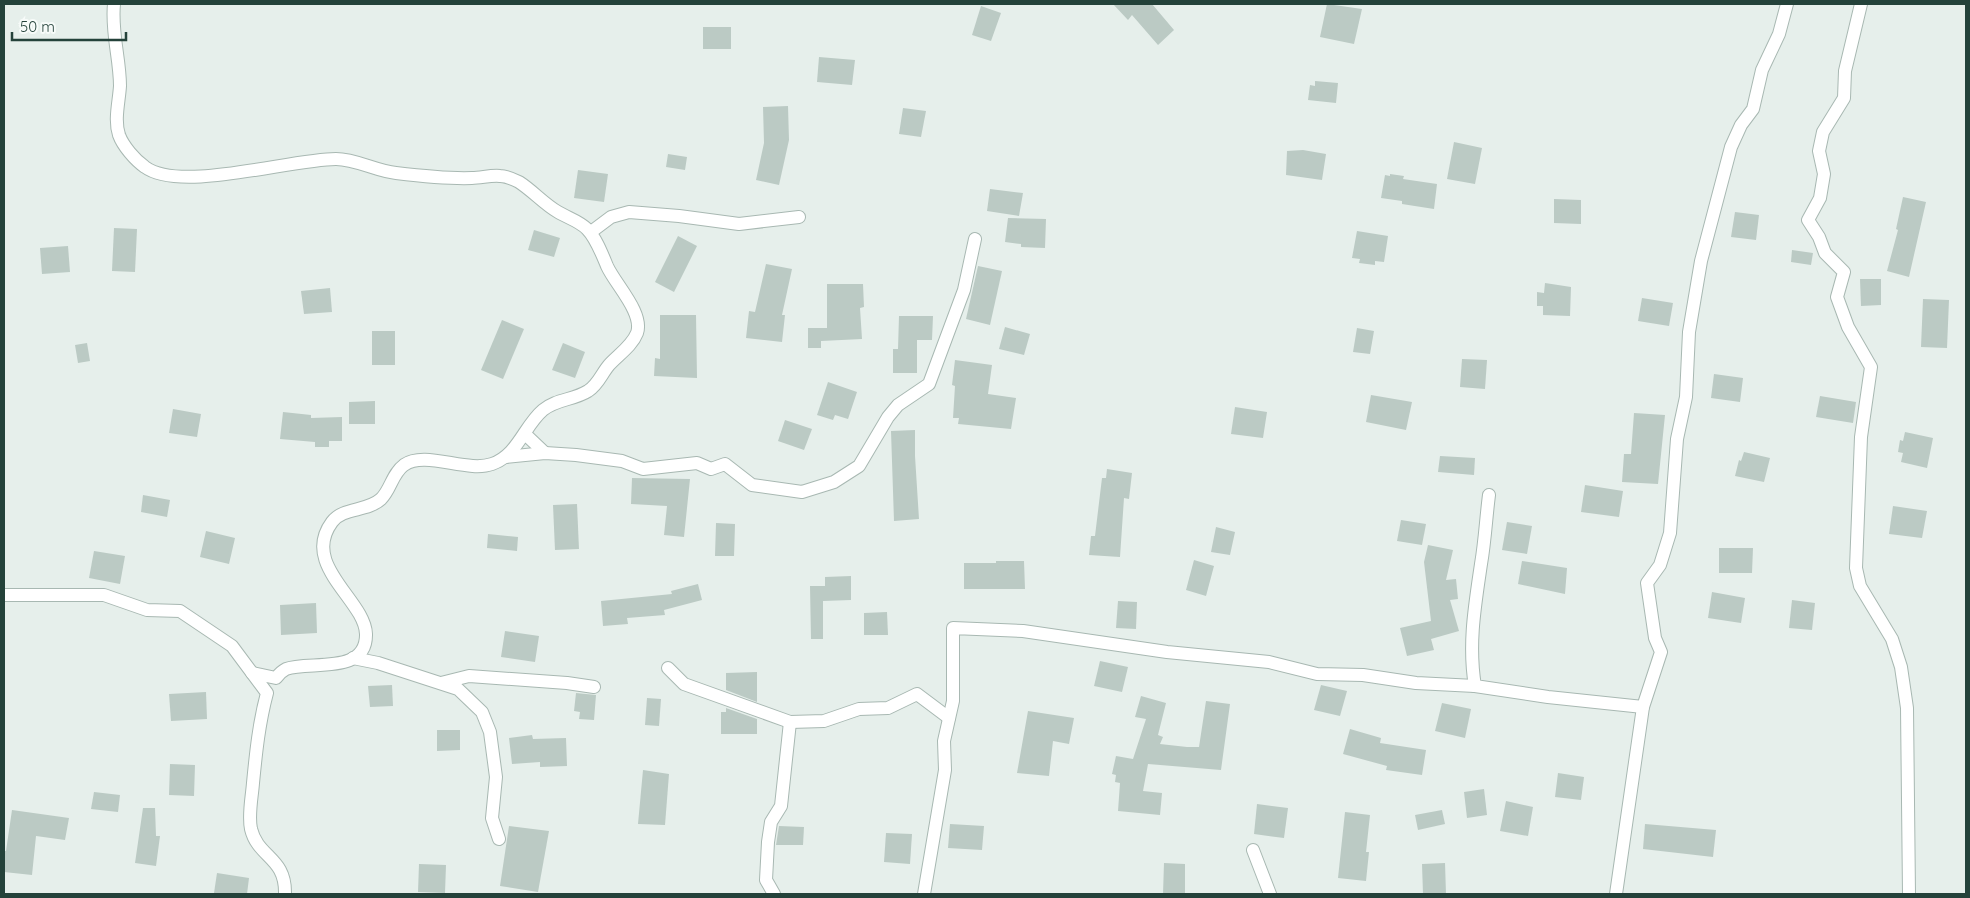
<svg xmlns="http://www.w3.org/2000/svg" width="1970" height="898" viewBox="0 0 1970 898" font-family="Quicksand,sans-serif">
	<style>
		.building { fill: #bbcac4 }
		.lines { fill: none; stroke-linecap: round; stroke-linejoin: round }
		.street-casing { stroke: #a8b8b2; stroke-width: 14 }
		.street { stroke: #fff; stroke-width: 12 }
	</style>
	<rect width="100%" height="100%" fill="#e6efeb"/>
	<g class="building">
		<path d="M1113,4h39l22,26 -16,15 -26,-30 -4,5z"/>
		<path d="M1327,4l35,5 -8,35 -34,-7z"/>
		<path d="M981,6l20,7 -10,28 -19,-6z"/>
		<rect x="703" y="27" width="28" height="22"/>
		<path d="M819,57l36,3 -3,25 -35,-3z"/>
		<path d="M1315,81l23,2 -2,20 -28,-3 2,-15 5,1z"/>
		<path d="M788,106l1,34 -10,45 -23,-5 8,-37 -1,-36z"/>
		<path d="M903,108l23,3 -5,26 -22,-3z"/>
		<path d="M1454,142l28,6 -7,36 -28,-5z"/>
		<path d="M1303,150l23,4 -4,26 -36,-5 1,-24z"/>
		<path d="M668,154l19,3 -2,13 -19,-3z"/>
		<path d="M578,170l30,4 -4,28 -30,-4z"/>
		<path d="M1390,174l14,2 -1,3 34,5 -3,25 -32,-5v-3l-21,-3 4,-23 5,1z"/>
		<path d="M990,189l33,4 -4,23 -32,-5z"/>
		<path d="M1903,197l23,5 -17,75 -22,-6 11,-41 -2,-1z"/>
		<path d="M1554,199l27,1v24l-27,-1z"/>
		<path d="M1735,212l24,3 -3,25 -25,-3z"/>
		<path d="M1008,218l38,1 -1,29 -24,-1v-3l-16,-2z"/>
		<path d="M114,228l23,1 -2,43 -23,-1z"/>
		<path d="M534,230l26,8 -6,19 -26,-7z"/>
		<path d="M1357,231l31,5 -4,26 -9,-1v4l-16,-2 1,-4 -8,-1z"/>
		<path d="M678,236l19,10 -23,46 -19,-10z"/>
		<path d="M68,246l2,26 -28,2 -2,-26z"/>
		<path d="M1792,250l21,3 -2,12 -20,-3z"/>
		<path d="M766,264l26,5 -10,46h3l-3,27 -36,-4 3,-27 6,1z"/>
		<path d="M978,266l24,5 -12,54 -24,-6z"/>
		<path d="M1860,279h21v26l-20,1z"/>
		<path d="M1545,283l26,4 -1,29 -27,-1v-9h-6v-14l7,1z"/>
		<path d="M827,284h36l1,23 -4,1 2,31 -41,2v7h-13v-20h19z"/>
		<path d="M330,288l2,24 -28,2 -3,-23z"/>
		<path d="M1642,298l31,5 -4,23 -31,-5z"/>
		<path d="M1923,299l26,1 -2,48 -26,-1z"/>
		<path d="M660,315h36l1,63 -43,-2 1,-18 5,1z"/>
		<path d="M899,316h34l-1,24h-15v33h-24v-24h5z"/>
		<path d="M502,320l22,9 -21,50 -22,-9z"/>
		<path d="M1005,327l25,7 -6,21 -25,-6z"/>
		<path d="M1357,328l17,3 -4,23 -17,-2z"/>
		<rect x="372" y="331" width="23" height="34"/>
		<path d="M87,343l3,18 -12,2 -3,-18z"/>
		<path d="M563,343l22,9 -10,26 -23,-8z"/>
		<path d="M1462,359l25,1 -2,29 -25,-2z"/>
		<path d="M955,360l37,5 -4,29 28,4 -5,31 -53,-5 1,-6h-6l2,-32 -3,-1z"/>
		<path d="M1714,374l29,4 -3,24 -29,-4z"/>
		<path d="M828,382l29,10 -9,27 -13,-4 -2,5 -16,-5z"/>
		<path d="M1371,395l41,7 -6,28 -40,-8z"/>
		<path d="M1820,396l36,6 -3,21 -37,-6z"/>
		<path d="M375,401v23h-26v-22z"/>
		<path d="M1235,407l32,5 -4,26 -32,-4z"/>
		<path d="M173,409l28,5 -4,23 -28,-4z"/>
		<path d="M283,412l28,3v3l31,-1v24h-13v6h-14v-5l-35,-3z"/>
		<path d="M1634,413l31,2 -7,69 -36,-2 2,-28h7z"/>
		<path d="M785,420l27,9 -8,21 -26,-9z"/>
		<path d="M915,430v26l4,63 -25,2 -3,-90z"/>
		<path d="M1905,432l28,6 -6,30 -26,-6 2,-9 -5,-1 2,-12 3,1z"/>
		<path d="M1744,452l26,6 -6,24 -29,-6 4,-16 2,1z"/>
		<path d="M1440,456l35,2 -1,17 -36,-3z"/>
		<path d="M1107,469l25,4 -3,26 -5,-1 -4,59 -31,-2 2,-19h4l7,-58h4z"/>
		<path d="M632,478l58,1 -6,58 -20,-2 3,-29 -36,-2z"/>
		<path d="M1585,485l38,6 -4,26 -38,-5z"/>
		<path d="M143,495l27,5 -3,17 -26,-5z"/>
		<path d="M577,504l2,45 -24,1 -2,-45z"/>
		<path d="M1893,506l34,5 -5,27 -33,-4z"/>
		<path d="M1401,520l25,4 -4,21 -25,-4z"/>
		<path d="M1507,522l25,4 -5,28 -25,-4z"/>
		<path d="M716,523l19,1 -1,32h-19z"/>
		<path d="M1216,527l19,5 -5,23 -19,-3z"/>
		<path d="M206,531l29,7 -6,26 -29,-7z"/>
		<path d="M488,534l30,3 -1,14 -30,-3z"/>
		<path d="M1428,545l25,5 -7,30 10,-1 2,20 -8,1 9,31 -28,8 3,11 -27,6 -7,-28 31,-7 -7,-59z"/>
		<path d="M1719,548h34l-1,25h-33z"/>
		<path d="M94,551l31,5 -5,28 -31,-6z"/>
		<path d="M1194,560l20,6 -8,30 -20,-6z"/>
		<path d="M996,561h28l1,28h-61v-26h32z"/>
		<path d="M1522,561l45,7 -2,26 -47,-10z"/>
		<path d="M851,576v24l-28,1v38h-12l-1,-53h15v-9z"/>
		<path d="M698,584l4,16 -38,10 1,5 -38,3 1,6 -25,2 -2,-25 71,-7 -1,-3z"/>
		<path d="M1712,592l33,6 -4,25 -33,-5z"/>
		<path d="M1792,600l23,3 -3,27 -23,-2z"/>
		<path d="M1118,601l19,1 -1,27 -20,-1z"/>
		<path d="M316,603l1,30 -36,2 -1,-30z"/>
		<path d="M887,612l1,23h-24v-22z"/>
		<path d="M505,631l34,5 -4,26 -34,-5z"/>
		<path d="M1100,661l28,6 -6,25 -28,-6z"/>
		<path d="M757,672v30l-31,-12v-17z"/>
		<path d="M392,685l1,21 -23,1 -2,-21z"/>
		<path d="M1321,685l26,6 -7,25 -26,-6z"/>
		<path d="M206,692l1,27 -36,2 -2,-27z"/>
		<path d="M576,693l20,2 -2,25 -15,-1 1,-7 -6,-1z"/>
		<path d="M1141,696l25,7 -8,32 5,2 -3,7 27,3h12l7,-46 24,3 -9,66 -73,-6 -5,27 19,2 -2,22 -42,-4 2,-28 -5,-1 1,-7 -4,-1 4,-18 17,3 13,-40 -11,-2z"/>
		<path d="M647,698l14,1 -2,27 -14,-1z"/>
		<path d="M1442,703l29,6 -6,29 -30,-7z"/>
		<path d="M726,708l31,11v15h-36v-22h5z"/>
		<path d="M1028,711l46,7 -5,26 -16,-3 -4,35 -32,-3z"/>
		<path d="M1350,729l31,9 -1,5 46,7 -4,25 -36,-5 1,-4 -44,-12z"/>
		<path d="M437,730h23v20l-23,1z"/>
		<path d="M532,735l1,4 33,-1 1,28 -27,1v-5l-28,2 -3,-26z"/>
		<path d="M170,764l25,1 -1,31 -25,-1z"/>
		<path d="M643,770l26,4 -4,51 -27,-1z"/>
		<path d="M1558,773l26,4 -3,23 -26,-3z"/>
		<path d="M1484,789l3,26 -20,3 -3,-26z"/>
		<path d="M94,792l26,3 -2,17 -27,-3z"/>
		<path d="M1506,801l27,6 -5,29 -28,-5z"/>
		<path d="M1257,804l31,4 -4,30 -30,-4z"/>
		<path d="M143,808h12l1,28h4l-4,30 -21,-3z"/>
		<path d="M12,810l57,8 -4,22 -29,-4 -4,39 -28,-3v-21h2z"/>
		<path d="M1442,810l3,14 -27,6 -3,-15z"/>
		<path d="M1345,812l25,3 -4,37h3l-3,29 -28,-3z"/>
		<path d="M950,824l34,2 -2,24 -34,-2z"/>
		<path d="M1645,824l71,6 -3,27 -70,-8z"/>
		<path d="M509,826l40,5 -11,61 -38,-6z"/>
		<path d="M779,826l25,1 -1,18h-27z"/>
		<path d="M886,833l26,1 -2,30 -26,-2z"/>
		<path d="M1164,863l21,1v30h-22z"/>
		<path d="M1445,863l1,31h-23l-1,-30z"/>
		<path d="M419,864l27,1 -1,28 -27,-1z"/>
		<path d="M217,873l32,5 -2,16 -33,-1z"/>
	</g>
	<g class="lines">
		<defs>
			<g id="street">
				<path d="M114,4c-3,28 6,55 6,82 -1,16 -6,34 -1,49 4,11 16,25 26,32 35,26 146,-8 191,-8 20,0 40,12 60,14 25,3 51,6 76,5 9,0 19,-3 28,-2 5,0 15,4 19,6 14,9 25,22 39,30 10,6 21,9 29,17 9,9 15,25 20,37 8,18 37,47 30,67 -5,13 -19,22 -28,32 -7,8 -11,20 -21,26 -14,9 -32,8 -45,19 -19,16 -25,45 -51,54 -25,9 -67,-14 -88,1 -12,9 -13,24 -23,34 -14,13 -38,8 -49,23 -32,43 33,78 34,112 1,42 -58,26 -80,35 -4,2 -7,5 -10,9l-24,-5"/>
				<path d="M1861,4l-16,67 -1,27 -21,34 -4,19 5,23 -4,24 -12,22 11,17 6,16 19,19 -7,25 11,30 23,40 -10,70 -5,131 4,18 32,53 9,28 6,41 2,186"/>
				<path d="M591,232l20,-15 18,-5 50,4 60,8 60,-7"/>
				<path d="M525,434l20,19"/>
				<path d="M506,457l39,-4 31,2 46,6 21,8 54,-6 14,6 14,-5 27,21 50,7 32,-10 25,-16 29,-49 10,-12 31,-21 35,-94 11,-51"/>
				<path d="M1489,495c-3,23 -4,46 -8,69 -6,41 -13,80 -6,122l73,11 95,10"/>
				<path d="M4,595h100l43,15 33,1 52,35 35,47c-8,30 -11,59 -14,90 -1,14 -5,32 -2,46 7,29 35,28 34,65"/>
				<path d="M353,658l25,5 80,26 24,23 8,20 6,45 -4,41 7,21"/>
				<path d="M668,668l16,16 106,38 34,-1 35,-12 29,-1 29,-14 32,24"/>
				<path d="M441,683l28,-7 98,7 27,4"/>
				<path d="M1253,850l17,44"/>
				<path d="M774,894l-8,-14 2,-38 3,-20 10,-16 9,-84"/>
				<path d="M924,894l21,-124 -1,-29 9,-40v-73l70,3 144,21 102,10 48,12 46,1 53,8 59,3"/>
				<path d="M1616,894l27,-187 18,-55 -6,-14 -8,-55 13,-18 10,-32 7,-94 9,-42 3,-65 12,-71 30,-114 10,-22 12,-16 9,-39 17,-36 8,-30"/>
			</g>
		</defs>
		<use href="#street" class="street-casing"/>
		<use href="#street" class="street"/>
	</g>
	<rect width="1970" height="898" fill="none" stroke="#24423a" stroke-width="10"/>
	<path d="M12 32v8h114v-8" fill="none" stroke="#24423a" stroke-width="2.5"/>
	<text x="20" y="32" font-size="15" fill="#24423a" stroke="#f7fbf9" stroke-width="4" paint-order="stroke">50 m</text>
</svg>
